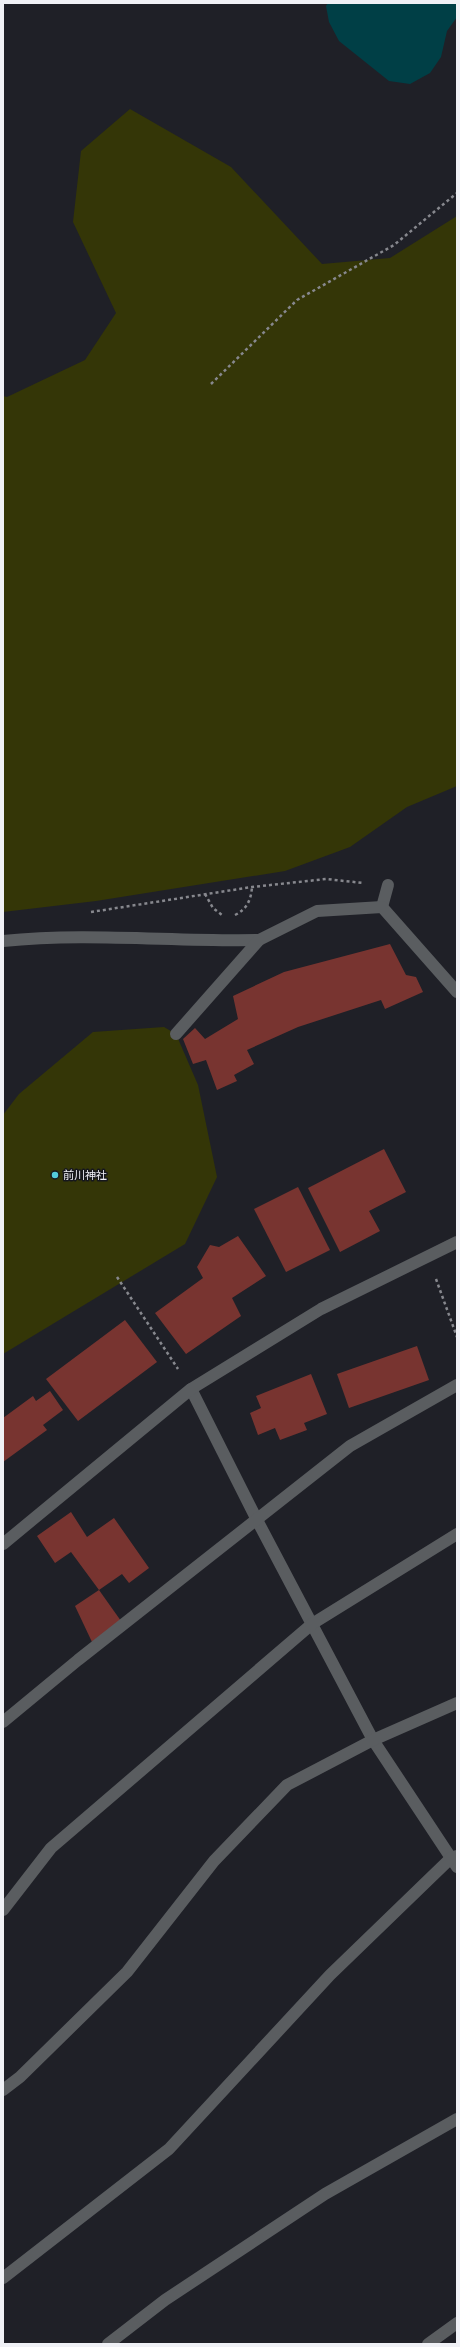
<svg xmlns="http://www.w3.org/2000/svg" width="460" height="2347" viewBox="0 0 460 2347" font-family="Lato,'Noto Sans JP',sans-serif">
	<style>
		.green { fill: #343607 }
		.water { fill: #003f46 }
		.building { fill: #783430 }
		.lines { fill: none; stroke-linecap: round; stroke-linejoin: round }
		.path { stroke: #87888e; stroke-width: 2.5; stroke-dasharray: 3 3; stroke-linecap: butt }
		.lane { stroke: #5a5d60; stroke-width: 12 }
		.street { stroke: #5a5d60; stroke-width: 12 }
		.poi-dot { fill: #53cadc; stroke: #16171d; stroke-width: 1.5 }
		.labels { text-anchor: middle; stroke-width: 3; stroke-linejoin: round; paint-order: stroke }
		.poi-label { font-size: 11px; fill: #f0f1f6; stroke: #16171d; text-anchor: start }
	</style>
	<rect width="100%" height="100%" fill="#1f2027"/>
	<g class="green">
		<path d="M130,109l101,58 91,97 68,-6 67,-42v570l-50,21 -57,40 -65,24 -189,30 -93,11v-516l4,1 78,-37 31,-47 -43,-91 8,-71z"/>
		<path d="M164,1027l12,7 22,51 19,92 -32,67 -182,110v-239l16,-21 74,-62z"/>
	</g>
	<path class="water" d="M328,3h129v14l-10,14 -6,26 -11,16 -20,11 -21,-3 -50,-40 -10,-19 -3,-16z"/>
	<g class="building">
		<path d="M390,944l16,31 10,2 7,15 -38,17 -4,-9 -83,27 -51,23 7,14 -20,11 3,6 -20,9 -11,-30 -13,4 -10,-25 12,-11 10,11 33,-20 -5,-23 51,-24z"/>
		<path d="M384,1149l22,43 -37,19 11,20 -40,21 -32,-64z"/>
		<path d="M298,1187l32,63 -44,22 -32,-63z"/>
		<path d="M238,1236l28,40 -34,22 9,18 -55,38 -31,-41 48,-35 -6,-11 13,-22 9,2z"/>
		<path d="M125,1320l32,42 -79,59 -32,-42z"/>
		<path d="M417,1346l12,34 -80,28 -12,-34z"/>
		<path d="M311,1374l16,40 -23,9 3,7 -27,10 -5,-12 -17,7 -8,-22 11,-5 -5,-12z"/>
		<path d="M50,1391l13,19 -20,15 4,5 -44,32v-44l30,-22 3,5z"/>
		<path d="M71,1512l16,25 27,-19 35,50 -20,15 -7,-9 -23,16 -28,-38 -16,11 -18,-27z"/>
		<path d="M99,1590l22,31 -29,21 -17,-36z"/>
	</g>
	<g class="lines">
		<g class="path">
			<path d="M211,384l86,-84 97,-55 63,-52"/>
			<path d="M205,894l8,14 9,7"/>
			<path d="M91,912l161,-25 74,-8 37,4"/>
			<path d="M235,915c12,-6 16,-15 17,-28"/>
			<path d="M117,1277l61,92"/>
			<path d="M436,1279l21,58"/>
		</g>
		<path class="lane" d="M3,941c85,-9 171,1 256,-1"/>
		<g class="street">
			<path d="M382,907l6,-22"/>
			<path d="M176,1034l83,-94 58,-29 65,-4 75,85"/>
			<path d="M191,1389l66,131 116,220 84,127"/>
			<path d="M3,1544l188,-155 130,-80 136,-67"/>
			<path d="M3,1722l75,-62 272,-214 107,-61"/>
			<path d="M3,1910l48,-62 261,-224 145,-90"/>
			<path d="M3,2090l17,-13 107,-105 87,-111 73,-76 86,-45 84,-37"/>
			<path d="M3,2278l166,-129 161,-174 121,-117 6,-2"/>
			<path d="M108,2344l57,-44 160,-106 132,-75"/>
			<path d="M428,2344l29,-21"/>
		</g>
	</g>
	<circle class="poi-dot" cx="55" cy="1175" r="4"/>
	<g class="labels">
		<g class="poi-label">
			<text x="63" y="1179">前川神社</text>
		</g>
	</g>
	<rect width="460" height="2347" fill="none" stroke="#f0f1f6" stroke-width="8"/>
</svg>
